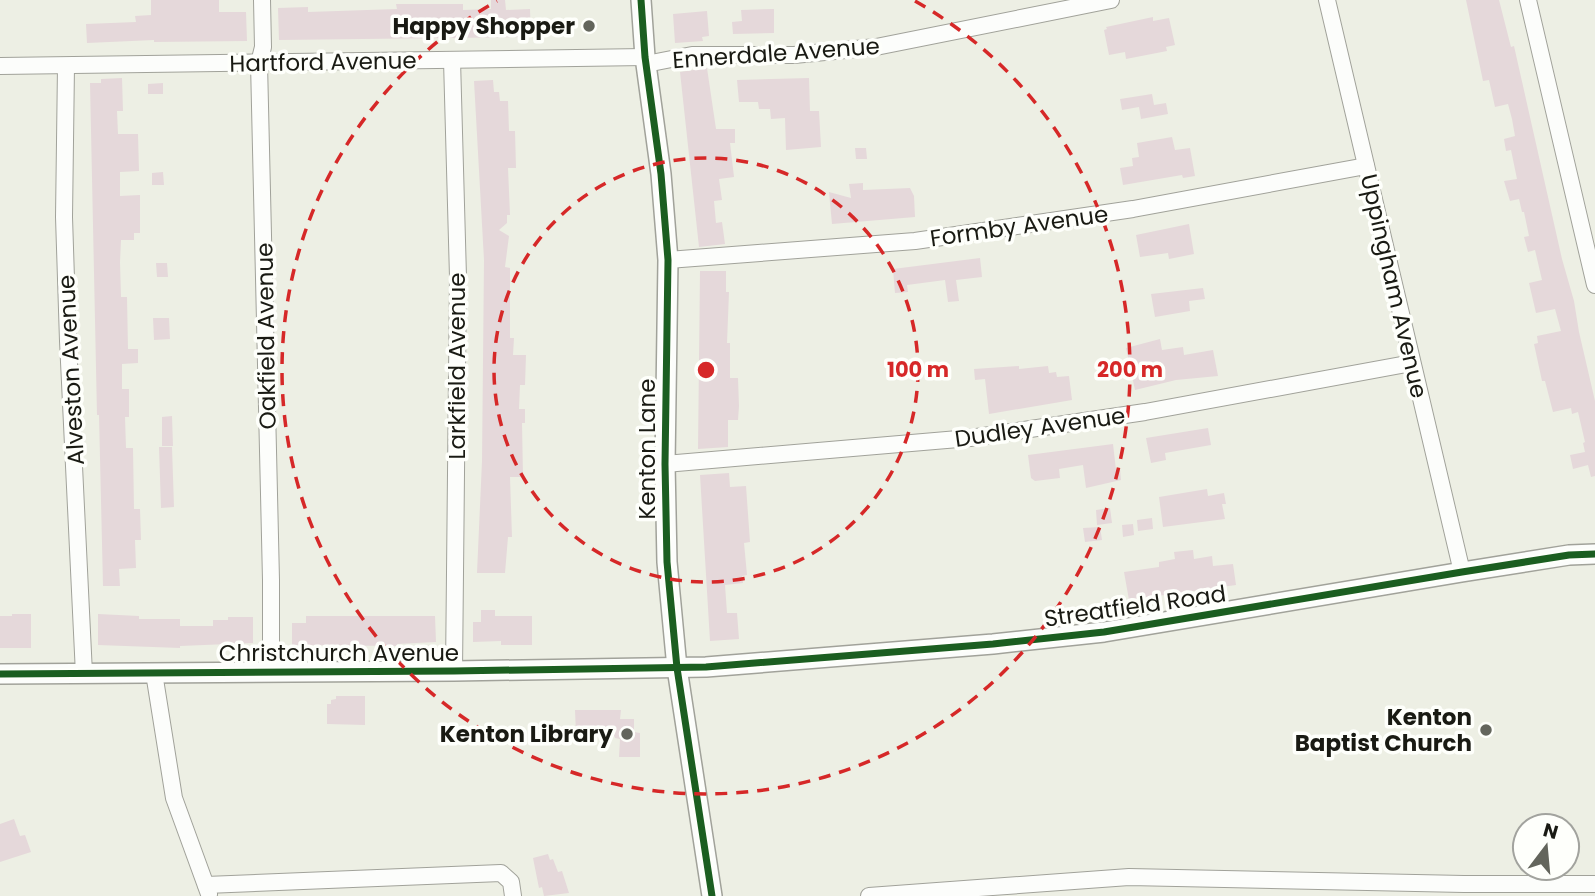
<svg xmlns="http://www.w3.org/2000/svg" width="1595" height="896" viewBox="0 0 1595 896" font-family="Poppins,sans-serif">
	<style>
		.building { fill: #e5d8da }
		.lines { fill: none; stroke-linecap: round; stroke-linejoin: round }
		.minor-casing { stroke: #a1a29a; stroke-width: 18 }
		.tertiary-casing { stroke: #a1a29a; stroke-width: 22 }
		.minor { stroke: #fcfdfb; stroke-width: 16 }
		.tertiary { stroke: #fcfdfb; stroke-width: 19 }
		.cycleway-casing { stroke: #fefffb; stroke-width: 11 }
		.cycleway { stroke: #1b5e20; stroke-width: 7 }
		.ring { fill: none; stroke: #d62828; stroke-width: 3.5; stroke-dasharray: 12 9 }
		.poi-dot { fill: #63655c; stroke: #fefffb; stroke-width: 2.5 }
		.labels { text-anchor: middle; stroke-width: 7; stroke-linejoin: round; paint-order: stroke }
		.poi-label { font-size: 23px; font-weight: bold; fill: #191a13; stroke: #fefffb; text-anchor: end }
		.street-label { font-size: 23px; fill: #191a13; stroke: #fefffb }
		.centre { fill: #d62828; stroke: #fefffb; stroke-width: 3.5 }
		.ring-label { font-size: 21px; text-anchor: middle; font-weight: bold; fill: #d62828; stroke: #fefffb; stroke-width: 7; stroke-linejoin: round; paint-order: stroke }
	</style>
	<rect width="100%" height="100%" fill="#edefe4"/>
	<g class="building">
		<path d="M151,0h68v12h27l1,29 -93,1v-2l-67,3 -1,-19 50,-2 -1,-6 16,-1z"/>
		<path d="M491,0h14l1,10 24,-1 1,28 -252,3 -1,-32 30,-1v5l89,-3 -1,-5h67v6l28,-1z"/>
		<path d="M1466,0h33l12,47 3,-1 48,213 12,42 5,31 16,69v75l-4,1 -3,-12 -15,4 -3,-14 15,-3 -2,-9 2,-1 -7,-30 -6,2 -1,-6 -18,4 -8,-31h-3l-8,-37 4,-1 -1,-7 24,-5 -6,-22 -19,4 -7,-30 13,-3 -7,-30 -7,2 -4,-15 5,-1 -5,-24h-2l-3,-13 -9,2 -6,-20 13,-2 -6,-29 -5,1 -2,-12 11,-3 -3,-17 -4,-15 -13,3 -6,-27 -6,1z"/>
		<path d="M774,9v24l-41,1 -1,-12 10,-1 -1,-11z"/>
		<path d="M707,11l2,25 -7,1 1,4 -28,2 -2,-29z"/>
		<path d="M1153,17v4l16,-3 6,27 -9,2 1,4 -41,8 -1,-7 -16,3 -5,-25 3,-1 -1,-2z"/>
		<path d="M707,68l9,61h19v14h-5l4,34 -15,2 3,21 -8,1 2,22 6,-1 3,22 -26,3 -19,-175z"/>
		<path d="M122,78l1,33h-6l1,23h20l1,37 -19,1v24l20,-1v38h-6v7h-13l-1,22 1,35h6l1,52h10v14l-16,1v25h7v28h-4l1,31h7l1,61h6l1,31h-6l1,28 -17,1 1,17h-17l-4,-171h-2l-7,-332h11v-4z"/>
		<path d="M809,78l1,33h9l2,36 -35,3 -1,-32 -14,1 -1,-10h-11l-1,-7h-19l-2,-22z"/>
		<path d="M493,80l1,12h5l1,9h8l1,30h6l1,37h-8l2,47h-3v8l-8,7 10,6 -4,31 5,1v70h4l-1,17h13l-1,30h-5l-1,24h6v14h-3l1,54h-13l2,60h-4l-3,36h-28l5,-112 2,-201 -10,-179z"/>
		<path d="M163,83v11h-15v-10z"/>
		<path d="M1152,94l2,11 12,-2 2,11 -27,5 -2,-12 -17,3 -2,-11z"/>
		<path d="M1172,137l3,13 15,-2 5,28 -12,2 -1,-3 -59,10 -3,-17 13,-2 -1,-8 7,-1 -2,-14z"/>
		<path d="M855,148h11l1,11h-11z"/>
		<path d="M163,172l1,13h-12v-12z"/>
		<path d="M863,183v7l47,-2 4,8 1,21 -83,7 -3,-32 22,6 -2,-14z"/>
		<path d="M1189,224l5,30 -25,5 -1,-6 -28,4 -4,-22z"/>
		<path d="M980,258l2,19 -26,3 3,21 -11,1 -3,-22 -38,5 1,7 -13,1 -2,-24z"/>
		<path d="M156,263h11l1,14h-11z"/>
		<path d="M700,271h26v21h3l-2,51h3v35h8l1,28 -1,14h-10v27l-30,2z"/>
		<path d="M1203,288l2,11 -16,2 1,10 -35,6 -4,-23z"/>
		<path d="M153,318h16l1,21 -16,1z"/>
		<path d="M1160,339l2,11 21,-3 1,8 29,-5 5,26 -42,4 -41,10 -9,-42z"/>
		<path d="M1019,366v3l29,-3 1,7 7,-1 1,5 12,-1 3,24 -83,14 -4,-35 -10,1 -1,-11z"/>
		<path d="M172,416l1,30h-11v-29z"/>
		<path d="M1208,428l3,17 -46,8 1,7 -15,3 -5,-25z"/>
		<path d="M1113,444l3,26 4,-1 1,11 -35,8 -3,-23 -24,4 1,9 -25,3 -4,-3 -3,-23z"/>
		<path d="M159,447h13l2,60 -13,1z"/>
		<path d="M729,473l1,14 16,-1 4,56 -6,1 3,32 -5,1 1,7 -18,2 2,28h10l2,26 -29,2 -10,-166z"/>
		<path d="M1207,489l1,7 16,-3 2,11h-4l3,15 -62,8 -4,-30z"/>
		<path d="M1110,508l2,15 -15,2 -1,-15z"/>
		<path d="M1152,518l1,11 -15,2 -1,-11z"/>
		<path d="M1133,524l1,11 -11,2 -1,-12z"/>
		<path d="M1100,527l2,13 -17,2 -2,-14z"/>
		<path d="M1193,550l1,9 18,-3 1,10 20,-2 3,21 -107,15 -5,-28 35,-5v-5l16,-3 -1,-7z"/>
		<path d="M481,610h14v6h37v29h-31v-4l-28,1v-20h8z"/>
		<path d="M12,614h19v34h-31v-32h12z"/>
		<path d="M98,614l41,2v3h41v7h33v-6h15v-3h25v26l-73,3v2l-82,-3z"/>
		<path d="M306,616h129l1,26 -39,2v2l-105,-1v-22h14z"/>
		<path d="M336,696h29v29l-38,-1v-20h4v-4l5,-1z"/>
		<path d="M575,710h46l-1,9h14v13l6,1v24h-21l1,-18 -5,-1 -2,-5 -37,1z"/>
		<path d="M14,819l6,17 5,-1 6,17 -31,10v-38z"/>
		<path d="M548,854l2,6 3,-1 5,13 4,-1 7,22 -25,3 -2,-9 -3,1 -6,-30z"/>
	</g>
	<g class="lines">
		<defs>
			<g id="minor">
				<path d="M262,0l1,47 -4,16 12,517v91"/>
				<path d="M1327,0l135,572"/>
				<path d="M1528,0l67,285"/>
				<path d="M452,60l6,217 -4,394"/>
				<path d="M646,64l46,-9h102l82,-8 235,-47"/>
				<path d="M0,66l645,-9"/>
				<path d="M66,66l-2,151 4,124 16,333"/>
				<path d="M668,260l247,-19 218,-32 233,-43"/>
				<path d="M665,464l305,-26 175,-26 267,-49"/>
				<path d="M154,673l20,125 35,96"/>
				<path d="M206,885l295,-12 10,9 2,14"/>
				<path d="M869,896l260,-19 335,7h131"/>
			</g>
			<g id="tertiary">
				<path d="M641,0l4,57 16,117 7,86 -3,204 2,98 10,106 35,228"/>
				<path d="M0,674l454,-3 252,-4 287,-23 111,-12 358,-60 107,-17 26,-1"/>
			</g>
		</defs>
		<use href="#minor" class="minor-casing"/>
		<use href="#tertiary" class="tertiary-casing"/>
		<use href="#minor" class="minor"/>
		<use href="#tertiary" class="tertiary"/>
		<defs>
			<g id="cycleway">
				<path d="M641,0l4,57 16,117 7,86 -3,204 2,98 10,106 35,228"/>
				<path d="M0,674l454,-3 252,-4 287,-23 111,-12 358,-60 107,-17 26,-1"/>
			</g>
		</defs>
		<use href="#cycleway" class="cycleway-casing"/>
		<use href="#cycleway" class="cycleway"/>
	</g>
	<g class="ring">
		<circle cx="706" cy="370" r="212"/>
		<path d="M915 1A424 424 0 1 1 497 1"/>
	</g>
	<g class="poi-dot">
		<circle cx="589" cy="26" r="7"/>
		<circle cx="1486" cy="730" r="7"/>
		<circle cx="627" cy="734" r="7"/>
	</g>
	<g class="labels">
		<g class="poi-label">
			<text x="575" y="34">Happy Shopper</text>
			<text x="1472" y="725">Kenton<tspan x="1472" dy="26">Baptist Church</tspan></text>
			<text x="613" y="742">Kenton Library</text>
		</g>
		<g class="street-label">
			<text transform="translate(776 53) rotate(-4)" y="8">Ennerdale Avenue</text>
			<text transform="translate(323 62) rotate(-1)" y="8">Hartford Avenue</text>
			<text transform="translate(1019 226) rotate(-8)" y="8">Formby Avenue</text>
			<text transform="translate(1394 286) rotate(77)" y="8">Uppingham Avenue</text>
			<text transform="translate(266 336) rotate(-91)" y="8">Oakfield Avenue</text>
			<text transform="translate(457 366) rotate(-90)" y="8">Larkfield Avenue</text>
			<text transform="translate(71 370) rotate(-93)" y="8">Alveston Avenue</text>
			<text transform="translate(1040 427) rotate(-8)" y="8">Dudley Avenue</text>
			<text transform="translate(647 449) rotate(-90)" y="8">Kenton Lane</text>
			<text transform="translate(1135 606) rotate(-8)" y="8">Streatfield Road</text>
			<text x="339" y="661">Christchurch Avenue</text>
		</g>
	</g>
	<circle cx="706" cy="370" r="10" class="centre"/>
	<g class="ring-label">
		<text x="918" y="377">100 m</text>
		<text x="1130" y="377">200 m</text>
	</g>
	<g transform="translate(1546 847) rotate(16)"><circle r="33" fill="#fefffb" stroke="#a2a39e" stroke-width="2"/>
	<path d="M0-5L12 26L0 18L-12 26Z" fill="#63655c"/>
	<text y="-10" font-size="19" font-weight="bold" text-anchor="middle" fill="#191a13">N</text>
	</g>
</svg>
